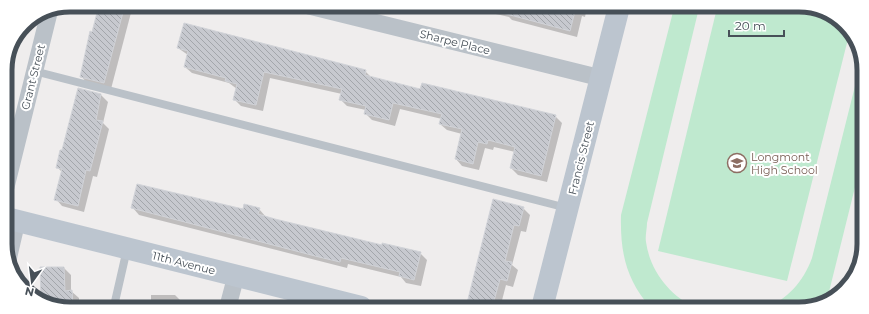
<svg xmlns="http://www.w3.org/2000/svg" width="869" height="314" viewBox="0 0 869 314" font-family="Montserrat,sans-serif">
	<style>
		.grass { fill: #bfe9cf }
		.shadow { fill: #0003 }
		.building { fill: url(#building-back-hatch); stroke: #d1d3d8 }
		.lines { fill: none; stroke-linecap: round; stroke-linejoin: round }
		.lane { stroke: #bac1c8; stroke-width: 8 }
		.street { stroke: #bac1c8; stroke-width: 17 }
		.secondary { stroke: #bcc5cf; stroke-width: 22 }
		.labels { text-anchor: middle; stroke-width: 4; stroke-linejoin: round; paint-order: stroke }
		.street-label { font-size: 11px; fill: #475058; stroke: #fff }
		.education-label { font-size: 11px; fill: #785e54; stroke: #fff; text-anchor: start }
		.rim { fill: none; stroke: #475058; stroke-width: 5 }
	</style>
	<defs>
		<pattern id="building-back-hatch" width="6" height="6" patternUnits="userSpaceOnUse"><rect width="6" height="6" fill="#c7c9cf"/><path d="M-1 5l2 2M0 0l6 6M5-1l2 2" fill="none" stroke="#a3a6ab"/></pattern>
	</defs>
	<rect width="100%" height="100%" fill="#efeded"/>
	<g class="grass">
		<path d="M674,8h25l-52,215c0,6 -2,13 -1,19 4,29 24,54 50,66h-45c-25,-28 -31,-56 -30,-93z"/>
		<path d="M717,8h103l28,19 2,4 -63,250 -129,-30z"/>
		<path d="M862,58l1,3 -1,98 -35,141 -24,9h-39c24,-10 39,-27 48,-51z"/>
	</g>
	<g class="shadow">
		<path d="M100,5h33l-22,84 -23,-5 -6,-7z"/>
		<path d="M465,7h122l-2,10 -3,-1 -5,21 -65,-17 -3,-3z"/>
		<path d="M178,48l187,23 7,7 49,12 134,26 7,7 -15,59 -29,-7 -7,-7 4,-16 -21,-5 -1,3 -8,-2 -6,22 -17,-4 -6,-7 6,-25 -15,-4 -7,-6 2,-5 -42,-10 -5,17 -23,-6 -7,-7 1,-3 -19,-4 -7,-7 2,-5 -72,-16 -7,33 -22,-5 -7,-7 3,-10 -8,-6 -37,-10 -7,-6 3,-12z"/>
		<path d="M101,95l7,7 -5,21 6,6 -12,48 -4,-1 -9,36 -22,-6 -6,-7 6,-27 -5,-5 6,-16z"/>
		<path d="M133,208l126,1 7,8 117,29 37,7 7,7 -6,26 -15,-3 -5,-6 -53,-13 -1,4 -208,-53z"/>
		<path d="M523,208l7,7 -4,17 -5,-1 -9,34 6,5 -5,17 -7,-2 -6,23 -27,-1 -5,-4z"/>
		<path d="M64,268l7,7v16l8,7v8h-30z"/>
		<path d="M151,295h24l7,7v4h-31z"/>
	</g>
	<g class="building">
		<path d="M99,5h26l-21,78 -24,-6 10,-46 2,1z"/>
		<path d="M500,7h76l-6,24 -71,-19z"/>
		<path d="M184,23l182,47 -1,5 55,14 2,-6 134,32 -15,61 -31,-8 5,-21 -27,-7 -1,4 -9,-2 -5,22 -18,-5 7,-30 -23,-5 3,-10 -49,-11 -4,17 -25,-6 2,-8 -27,-6 3,-11 -78,-17 -8,33 -23,-5 4,-16 -12,-3 1,-3 -42,-11 4,-16 -11,-3z"/>
		<path d="M78,88l23,6 -5,26 7,1 -13,50 -4,-1 -8,36 -24,-6 8,-31 -6,-1 4,-18h2z"/>
		<path d="M137,184l106,25 1,-5 16,4 -2,6 17,5 107,26v-2l39,9 -7,28 -15,-4 1,-4 -59,-14 -1,4 -21,-5 -188,-49z"/>
		<path d="M493,199l31,8 -5,19 -5,-1 -9,36 7,1 -5,19 -7,-2 -8,29h-8l-17,-5z"/>
		<path d="M40,267h24l1,24 7,-1 1,16h-24l-8,-6z"/>
	</g>
	<g class="lines">
		<g class="lane">
			<path d="M34,71l533,137"/>
			<path d="M114,306l13,-57"/>
		</g>
		<g class="street">
			<path d="M309,6l292,72"/>
			<path d="M6,187l43,-174"/>
			<path d="M8,260l9,-39"/>
			<path d="M228,306l8,-30"/>
		</g>
		<g class="secondary">
			<path d="M6,218l355,89"/>
			<path d="M542,308l77,-301"/>
		</g>
	</g>
	<defs>
		<symbol id="school-ring" viewBox="-11 -11 22 22"><circle r="9.5" fill="#fff" stroke="#8d6e63" stroke-width="1.5"/><path d="M0-5L7-2L0 1L-7-2ZM-4 1L0 2.5L4 1V4Q0 6-4 4Z" fill="#8d6e63"/></symbol>
	</defs>
	<g fill-rule="evenodd">
		<use href="#school-ring" x="726" y="152" width="22" height="22"/>
	</g>
	<g class="labels">
		<g class="street-label">
			<text transform="translate(455 42) rotate(14)" y="4">Sharpe Place</text>
			<text transform="translate(33 77) rotate(-76)" y="4">Grant Street</text>
			<text transform="translate(581 158) rotate(-76)" y="4">Francis Street</text>
			<text transform="translate(184 263) rotate(14)" y="4">11th Avenue</text>
		</g>
		<g class="education-label">
			<text x="751" y="161">Longmont<tspan x="751" dy="13">High School</tspan></text>
		</g>
	</g>
	<path d="M0 0H869V314H0ZM70 12H799A58 58 0 0 1 857 70V244A58 58 0 0 1 799 302H70A58 58 0 0 1 12 244V70A58 58 0 0 1 70 12Z" fill="#fff" fill-rule="evenodd"/>
	<path class="rim" d="M70 12H799A58 58 0 0 1 857 70V244A58 58 0 0 1 799 302H70A58 58 0 0 1 12 244V70A58 58 0 0 1 70 12Z"/>
	<g transform="translate(32 282) rotate(194)" stroke="#ffffff" stroke-width="3" paint-order="stroke">
	<path d="M0-3L7 15L0 10L-7 15Z" fill="#475058"/>
	<text y="-6" font-size="11" font-weight="bold" text-anchor="middle" fill="#475058">N</text>
	</g>
	<path d="M729 30v6h55v-6" fill="none" stroke="#475058" stroke-width="2"/>
	<text x="735" y="30" font-size="12" fill="#475058" stroke="#ffffff" stroke-width="3" paint-order="stroke">20 m</text>
</svg>
